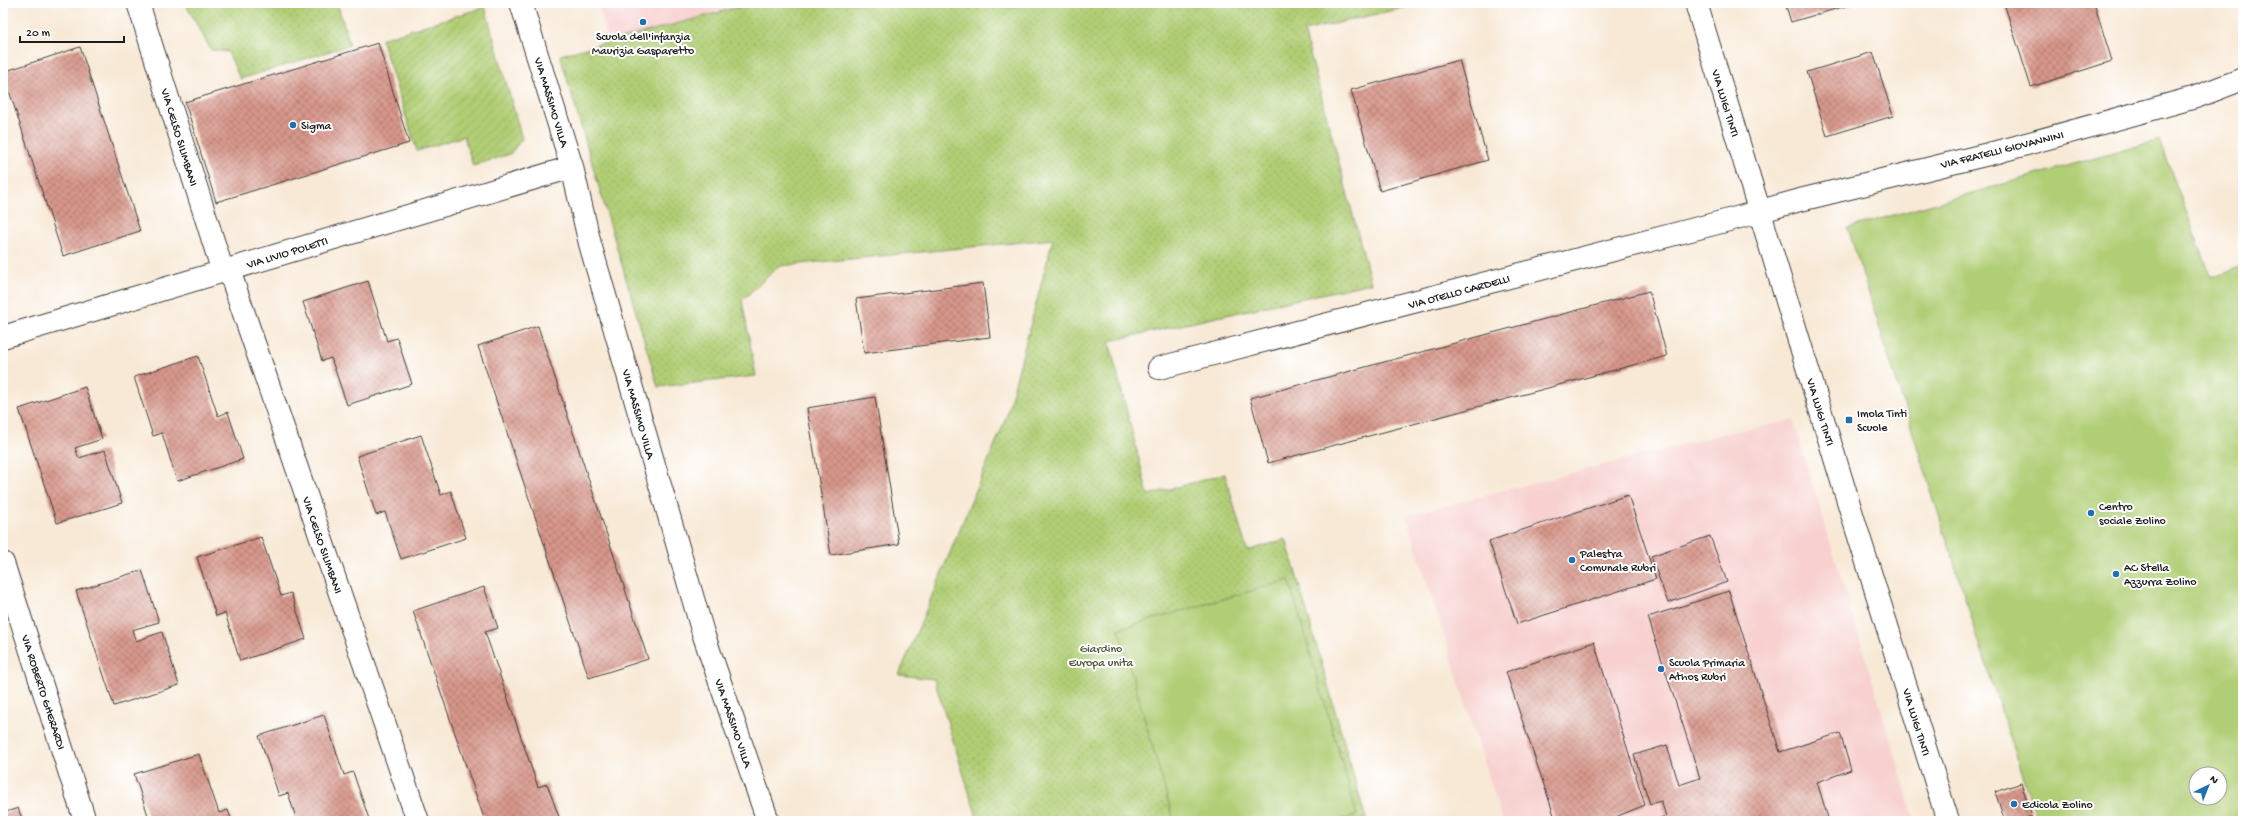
<svg xmlns="http://www.w3.org/2000/svg" width="2246" height="824" viewBox="0 0 2246 824" font-family="'Gochi Hand',sans-serif">
	<style>
		.built { fill: #f7d0cf }
		.grass { fill: url(#grass-dots); stroke: #667548 }
		.garden { fill: url(#garden-furrows); stroke: #667548 }
		.pitch { fill: #b0ce75; stroke: #667548; fill-rule: evenodd }
		.building { fill: url(#building-cross-hatch) }
		.lines { fill: none; stroke-linecap: round; stroke-linejoin: round }
		.minor-casing { stroke: #3d3b38; stroke-width: 24 }
		.minor { stroke: #fff; stroke-width: 22 }
		.poi-dot { fill: #1f6fb2; stroke: #fff; stroke-width: 1.5 }
		.labels { text-anchor: middle; stroke-width: 4; stroke-linejoin: round; paint-order: stroke }
		.poi-label { font-size: 12px; fill: #1c1c1c; stroke: #fff; text-anchor: start }
		.street-label { font-size: 12px; fill: #1c1c1c; stroke: #fff }
		.park-label { font-size: 12px; fill: #505a3b; stroke: #fff }
	</style>
	<defs>
		<pattern id="grass-dots" width="8" height="8" patternUnits="userSpaceOnUse"><rect width="8" height="8" fill="#b0ce75"/><path d="M2 2h.1M6 6h.1" fill="none" stroke="#97b065" stroke-width="1.8" stroke-linecap="round"/></pattern>
		<pattern id="garden-furrows" width="10" height="10" patternUnits="userSpaceOnUse"><rect width="10" height="10" fill="#b0ce75"/><path d="M-1 1l2-2M0 10L10 0M9 11l2-2" fill="none" stroke="#97b065"/></pattern>
		<pattern id="building-cross-hatch" width="8" height="8" patternUnits="userSpaceOnUse"><rect width="8" height="8" fill="#d8978b"/><path d="M0 0l8 8M0 8l8-8" fill="none" stroke="#ae7a71"/></pattern>
	</defs>
	<rect width="100%" height="100%" fill="#fff"/>
	<filter id="ink" filterUnits="userSpaceOnUse"><feTurbulence type="fractalNoise" baseFrequency=".025" numOctaves="2"/><feDisplacementMap in="SourceGraphic" scale="8" xChannelSelector="R" yChannelSelector="G"/><feConvolveMatrix kernelMatrix="1 2 1 2 8 2 1 2 1" color-interpolation-filters="sRGB"/></filter>
	<filter id="wash" filterUnits="userSpaceOnUse"><feTurbulence type="fractalNoise" baseFrequency=".012" numOctaves="4" result="noise"/><feDisplacementMap in="SourceGraphic" scale="16" xChannelSelector="R" yChannelSelector="G"/><feGaussianBlur stdDeviation="0.9" result="paint"/><feColorMatrix in="noise" values="0 0 0 0 0 0 0 0 0 0 0 0 0 0 0 0 0 1.4 0 .05"/><feComposite in="paint" operator="in"/></filter>
	<g filter="url(#wash)">
		<rect width="100%" height="100%" fill="#f8e9d6"/>
		<g class="built">
			<path d="M598,3h156l-145,39z"/>
			<path d="M1793,420l122,401h-412l-97,-305 317,-82z"/>
		</g>
		<g class="grass">
			<path d="M185,3h152l13,42 -110,34 -12,-27 -17,-2z"/>
			<path d="M754,3h670l-120,28 67,252 -262,58 39,154 77,-21 22,77 39,-12 80,280 -7,2h-381l-44,-142 -35,-4 107,-257 47,-179 -274,27 -37,34 14,76 -98,11 -98,-332z"/>
		</g>
		<path class="garden" d="M485,7l37,132 -12,15 -37,12 -9,-30 -47,15 -36,-112z"/>
		<g class="pitch">
			<path d="M2159,140l52,137 32,-11v555h-205l-25,-72 -165,-521zM2196,774h24v24h-24z"/>
			<path d="M1289,580l68,235 -21,6h-162l-55,-192z"/>
		</g>
		<g id="blocks">
			<g class="building">
				<path d="M1785,3h71l-65,19z"/>
				<path d="M2004,3h90l18,58 -81,26z"/>
				<path d="M378,43l31,100 -193,59 -31,-100z"/>
				<path d="M80,47l60,184 -77,25 -60,-184z"/>
				<path d="M1873,52l20,64 -66,20 -20,-64z"/>
				<path d="M1459,60l29,100 -108,31 -29,-101z"/>
				<path d="M368,281l19,60 10,-3 15,46 -65,21 -16,-47 -9,3 -19,-59z"/>
				<path d="M983,283l7,54 -126,16 -8,-54z"/>
				<path d="M1649,291l18,65 -399,107 -18,-65z"/>
				<path d="M538,326l110,333 -59,19 -111,-332z"/>
				<path d="M198,356l20,60 10,-4 15,47 -66,22 -15,-48 -9,3 -19,-59z"/>
				<path d="M85,387l17,52 -27,9 4,10 26,-8 17,53 -65,20 -38,-114z"/>
				<path d="M875,397l24,147 -68,11 -24,-147z"/>
				<path d="M421,435l20,60 10,-4 15,47 -65,21 -16,-47 -9,3 -19,-59z"/>
				<path d="M1628,495l28,84 -139,45 -28,-83z"/>
				<path d="M1710,536l17,46 -59,21 -17,-47z"/>
				<path d="M261,537l20,59 10,-3 15,46 -66,22 -15,-48 -9,3 -19,-59z"/>
				<path d="M142,570l17,52 -27,8 4,11 26,-9 17,53 -65,21 -38,-115z"/>
				<path d="M484,587l14,41 -13,4 53,155 9,-3 12,33 -11,4h-63l-72,-210z"/>
				<path d="M1729,591l51,161 60,-19 11,37 -34,12 12,39h-177l14,-5 -5,-15 -11,3 -16,-49 33,-10 12,40 21,-7 -52,-161z"/>
				<path d="M1594,642l51,163 -32,13 1,3h-58l-50,-149z"/>
				<path d="M324,715l20,60 9,-3 16,47 -7,2h-65l-9,-28 -9,3 -20,-60z"/>
				<path d="M199,754l20,59 9,-3 4,11h-82l-16,-47z"/>
				<path d="M2021,783l11,33 -14,5h-13l-10,-29z"/>
				<path d="M18,808l5,13h-20v-8z"/>
			</g>
		</g>
	</g>
	<g filter="url(#ink)">
		<use href="#blocks" fill-opacity="0" stroke="#3d3b38" stroke-width="1"/>
		<g class="lines">
			<defs>
				<g id="minor">
					<path d="M138,3l85,269"/>
					<path d="M521,3l51,164 18,77 113,389 65,188"/>
					<path d="M1696,3l159,521 93,297"/>
					<path d="M229,270l189,551"/>
					<path d="M3,337l569,-170"/>
					<path d="M1159,368l570,-148 71,-20 201,-49 195,-54 47,-18"/>
					<path d="M3,563l82,258"/>
				</g>
			</defs>
			<use href="#minor" class="minor-casing"/>
			<use href="#minor" class="minor"/>
		</g>
	</g>
	<g class="poi-dot">
		<circle cx="643" cy="22" r="4"/>
		<circle cx="293" cy="125" r="4"/>
		<rect x="1845" y="416" width="8" height="8" rx="2"/>
		<circle cx="2091" cy="513" r="4"/>
		<circle cx="1572" cy="560" r="4"/>
		<circle cx="2116" cy="574" r="4"/>
		<circle cx="1661" cy="669" r="4"/>
		<circle cx="2014" cy="804" r="4"/>
	</g>
	<g class="labels">
		<g class="poi-label">
			<text x="643" y="40" text-anchor="middle">Scuola dell'infanzia<tspan x="643" dy="14">Maurizia Gasparetto</tspan></text>
			<text x="301" y="129">Sigma</text>
			<text x="1857" y="417">Imola Tinti<tspan x="1857" dy="14">Scuole</tspan></text>
			<text x="2099" y="510">Centro<tspan x="2099" dy="14">sociale Zolino</tspan></text>
			<text x="1580" y="557">Palestra<tspan x="1580" dy="14">Comunale Rubri</tspan></text>
			<text x="2124" y="571">AC Stella<tspan x="2124" dy="14">Azzurra Zolino</tspan></text>
			<text x="1669" y="666">Scuola Primaria<tspan x="1669" dy="14">Athos Rubri</tspan></text>
			<text x="2022" y="808">Edicola Zolino</text>
		</g>
		<g class="street-label">
			<text transform="translate(552 102) rotate(73)" y="4">VIA MASSIMO VILLA</text>
			<text transform="translate(1726 103) rotate(73)" y="4">VIA LUIGI TINTI</text>
			<text transform="translate(180 137) rotate(73)" y="4">VIA CELSO SILIMBANI</text>
			<text transform="translate(2002 149) rotate(-14)" y="4">VIA FRATELLI GIOVANNINI</text>
			<text transform="translate(287 252) rotate(-17)" y="4">VIA LIVIO POLETTI</text>
			<text transform="translate(1459 291) rotate(-15)" y="4">VIA OTELLO CARDELLI</text>
			<text transform="translate(1821 412) rotate(73)" y="4">VIA LUIGI TINTI</text>
			<text transform="translate(639 414) rotate(74)" y="4">VIA MASSIMO VILLA</text>
			<text transform="translate(323 545) rotate(71)" y="4">VIA CELSO SILIMBANI</text>
			<text transform="translate(44 692) rotate(72)" y="4">VIA ROBERTO GHERARDI</text>
			<text transform="translate(1917 722) rotate(73)" y="4">VIA LUIGI TINTI</text>
			<text transform="translate(734 723) rotate(71)" y="4">VIA MASSIMO VILLA</text>
		</g>
		<g class="park-label">
			<text x="1101" y="652">Giardino<tspan x="1101" dy="14">Europa unita</tspan></text>
		</g>
	</g>
	<rect width="2246" height="824" fill="none" stroke="#fff" stroke-width="16"/>
	<g transform="translate(2208 786) rotate(43)"><circle r="19" fill="#ffffff" stroke="#a4a4a4"/>
	<path d="M0-3L7 15L0 10L-7 15Z" fill="#1f6fb2"/>
	<text y="-6" font-size="11" font-weight="bold" text-anchor="middle" fill="#1c1c1c">N</text>
	</g>
	<path d="M20 36v6h104v-6" fill="none" stroke="#1c1c1c" stroke-width="2"/>
	<text x="26" y="36" font-size="12" fill="#1c1c1c" stroke="#ffffff" stroke-width="3" paint-order="stroke">20 m</text>
</svg>
